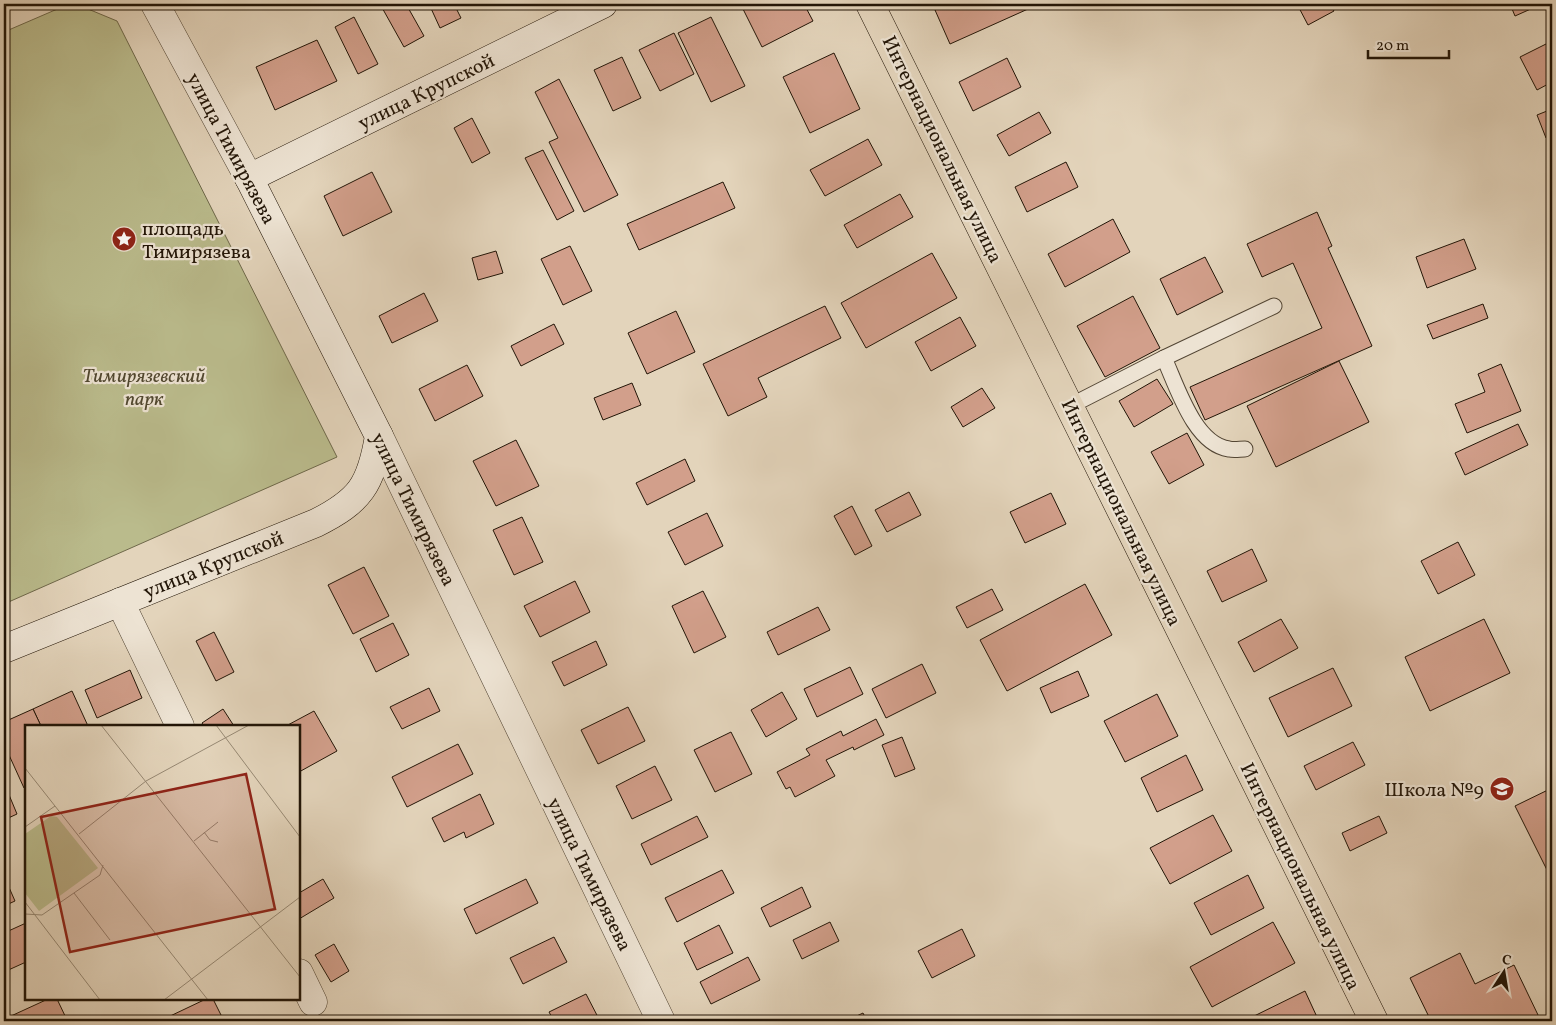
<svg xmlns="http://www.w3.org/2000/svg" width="1556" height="1025" viewBox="0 0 1556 1025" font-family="Vollkorn,serif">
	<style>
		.green { fill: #babb8c; stroke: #6e684a }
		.building { fill: #d29f8b; stroke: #221507 }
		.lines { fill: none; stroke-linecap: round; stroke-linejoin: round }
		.lane-casing { stroke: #524534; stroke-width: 17 }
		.street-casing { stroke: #524534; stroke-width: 29 }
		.secondary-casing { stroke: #221507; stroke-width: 29 }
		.primary-casing { stroke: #221507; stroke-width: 29 }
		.lane { stroke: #ede3d3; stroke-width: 15 }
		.street { stroke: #ede3d3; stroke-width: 28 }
		.secondary { stroke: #ede3d3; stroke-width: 28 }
		.primary { stroke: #e3d4bb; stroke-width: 28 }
		.labels { text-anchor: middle; stroke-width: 4.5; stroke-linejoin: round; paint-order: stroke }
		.street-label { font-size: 20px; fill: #221507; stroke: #ede3d3 }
		.poi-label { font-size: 20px; fill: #221507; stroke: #ede3d3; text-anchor: start }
		.park-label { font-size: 20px; font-style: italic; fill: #50472f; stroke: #ede3d3 }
		.inset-road { fill: none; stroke: #968873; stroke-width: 1 }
		.view { fill: #8f2418; fill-opacity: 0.15; stroke: #8f2418; stroke-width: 2.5 }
		.inset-edge { fill: none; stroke: #221507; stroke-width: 2.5 }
	</style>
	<rect width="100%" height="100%" fill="#e3d4bb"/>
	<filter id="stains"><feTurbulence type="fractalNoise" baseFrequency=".004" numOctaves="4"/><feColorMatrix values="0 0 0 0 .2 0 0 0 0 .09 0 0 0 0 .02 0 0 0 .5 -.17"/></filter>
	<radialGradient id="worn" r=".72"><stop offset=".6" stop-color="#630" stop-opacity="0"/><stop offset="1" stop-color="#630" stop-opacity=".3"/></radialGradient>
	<path class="green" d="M69,4h7l41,17 220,436 -333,147v-572z"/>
	<g class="building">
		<path d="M380,4h26l18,32 -20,11z"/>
		<path d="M429,4h25l7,14 -21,10z"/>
		<path d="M742,4h62l9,17 -51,26 -21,-42z"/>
		<path d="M950,4h76l2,5 -78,35 -15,-34z"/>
		<path d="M1297,4h33l4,7 -26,14z"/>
		<path d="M1510,4h32l-27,12z"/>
		<path d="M354,17l24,47 -20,10 -23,-47z"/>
		<path d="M711,17l34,69 -34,16 -33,-69z"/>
		<path d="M674,33l20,41 -34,17 -21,-41z"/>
		<path d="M317,40l20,41 -62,29 -19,-43z"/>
		<path d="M1552,41v41l-15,8 -17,-33z"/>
		<path d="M834,53l26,56 -50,24 -27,-56z"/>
		<path d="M622,57l19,41 -28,13 -19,-41z"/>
		<path d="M1007,58l14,29 -48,24 -14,-29z"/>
		<path d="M559,79l59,116 -34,17 -35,-70 9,-4 -23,-46z"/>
		<path d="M1552,109v26l-6,3 -9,-23z"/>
		<path d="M1039,112l12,21 -42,23 -12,-21z"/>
		<path d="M472,118l18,35 -18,10 -18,-35z"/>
		<path d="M868,139l14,26 -57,31 -15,-26z"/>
		<path d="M543,150l31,61 -17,9 -32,-62z"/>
		<path d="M1066,162l12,25 -51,25 -12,-25z"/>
		<path d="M372,172l20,40 -49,24 -19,-40z"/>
		<path d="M723,182l12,26 -96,42 -12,-26z"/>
		<path d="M900,194l13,23 -56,31 -13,-23z"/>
		<path d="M1317,212l15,34 -4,2 44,98 -167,74 -15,-33 132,-59 -29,-65 -31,14 -15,-33z"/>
		<path d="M1113,219l17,33 -65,35 -17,-33z"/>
		<path d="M1464,239l12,30 -49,19 -11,-31z"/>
		<path d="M570,246l22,45 -29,14 -22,-46z"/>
		<path d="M496,251l7,22 -25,7 -6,-22z"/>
		<path d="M932,253l25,45 -91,50 -25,-45z"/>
		<path d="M1205,257l18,35 -46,23 -17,-36z"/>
		<path d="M424,293l14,28 -46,22 -13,-27z"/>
		<path d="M1133,296l27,52 -55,29 -28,-51z"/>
		<path d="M1483,304l5,14 -55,21 -6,-14z"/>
		<path d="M825,306l16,32 -83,40 9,19 -39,19 -25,-52z"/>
		<path d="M676,311l19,41 -48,22 -19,-41z"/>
		<path d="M960,317l16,29 -45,25 -16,-29z"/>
		<path d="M554,324l10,20 -43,22 -10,-20z"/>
		<path d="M1339,361l30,61 -93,45 -29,-61z"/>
		<path d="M1501,364l20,47 -54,22 -12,-29 30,-12 -7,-18z"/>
		<path d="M467,365l16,31 -48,25 -16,-32z"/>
		<path d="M1157,379l16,25 -39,23 -15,-26z"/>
		<path d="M632,383l9,22 -38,15 -9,-22z"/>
		<path d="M982,388l13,20 -32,19 -12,-20z"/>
		<path d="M1518,424l10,21 -63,30 -10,-22z"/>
		<path d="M1187,433l17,32 -35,19 -18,-32z"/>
		<path d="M516,440l23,46 -43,20 -23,-45z"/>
		<path d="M685,459l10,22 -48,24 -11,-22z"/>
		<path d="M909,492l12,23 -34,17 -12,-22z"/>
		<path d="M1051,493l15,31 -41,19 -15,-31z"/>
		<path d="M852,506l20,40 -17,9 -21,-39z"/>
		<path d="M707,513l16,33 -38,19 -17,-33z"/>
		<path d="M522,517l21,45 -29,13 -21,-45z"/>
		<path d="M1458,542l17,33 -37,19 -17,-33z"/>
		<path d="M1252,549l15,32 -45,21 -15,-31z"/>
		<path d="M364,567l25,49 -36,18 -25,-49z"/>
		<path d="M575,581l15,31 -50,25 -16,-31z"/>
		<path d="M1085,584l27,51 -105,56 -27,-51z"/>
		<path d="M992,589l11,21 -36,18 -11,-21z"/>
		<path d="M703,591l23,46 -32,16 -22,-47z"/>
		<path d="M818,607l12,23 -52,25 -11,-23z"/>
		<path d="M1281,619l17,29 -44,24 -16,-30z"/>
		<path d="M1484,619l26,54 -80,38 -25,-54z"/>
		<path d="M393,623l16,32 -33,17 -16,-33z"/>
		<path d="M214,632l20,40 -18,9 -20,-40z"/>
		<path d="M596,641l11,24 -43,21 -12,-24z"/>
		<path d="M922,664l14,29 -50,25 -14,-29z"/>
		<path d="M850,667l13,27 -46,23 -13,-28z"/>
		<path d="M1333,668l19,38 -64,31 -19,-39z"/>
		<path d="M130,670l12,28 -45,20 -12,-28z"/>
		<path d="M1078,671l11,25 -38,17 -11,-25z"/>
		<path d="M429,688l11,23 -38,18 -12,-22z"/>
		<path d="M72,691l16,35h-47l-8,-17z"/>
		<path d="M782,692l15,27 -31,18 -15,-27z"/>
		<path d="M1157,694l21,42 -53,26 -21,-41z"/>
		<path d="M628,707l17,34 -47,23 -17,-34z"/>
		<path d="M33,709l8,17h-15v61l-2,1 -20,-44v-22z"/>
		<path d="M223,709l11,17h-30l-2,-3z"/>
		<path d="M314,711l23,40 -38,21v-46h-13z"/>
		<path d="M876,719l8,16 -30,15 -1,-3 -27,13 9,16 -40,21 -5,-10 -4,2 -9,-17 33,-17 -4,-6 35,-18 2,5z"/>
		<path d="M731,732l21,42 -37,18 -21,-42z"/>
		<path d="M902,737l13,32 -20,8 -13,-32z"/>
		<path d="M1353,742l12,23 -49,25 -12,-24z"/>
		<path d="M458,744l15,30 -66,33 -15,-30z"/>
		<path d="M1186,755l17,35 -46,22 -16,-34z"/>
		<path d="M655,766l17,34 -40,19 -16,-33z"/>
		<path d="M1552,788v92l-37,-74z"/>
		<path d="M7,790l10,24 -13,6v-29z"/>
		<path d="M480,794l14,30 -28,14 -2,-6 -20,10 -12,-24z"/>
		<path d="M1213,815l19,36 -62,33 -20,-36z"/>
		<path d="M697,816l11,21 -57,28 -10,-21z"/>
		<path d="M1379,816l8,17 -37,18 -8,-18z"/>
		<path d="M722,870l12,23 -57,29 -12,-24z"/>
		<path d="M1248,875l16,33 -53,27 -17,-32z"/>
		<path d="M4,876l11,25 -11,5z"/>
		<path d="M323,879l11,19 -35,21v-26z"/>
		<path d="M526,879l12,24 -62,31 -12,-25z"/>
		<path d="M802,887l9,20 -41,20 -9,-19z"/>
		<path d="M830,922l9,19 -37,18 -9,-19z"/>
		<path d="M1273,922l22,41 -83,44 -22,-40z"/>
		<path d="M26,923v39l-22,10v-39z"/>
		<path d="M719,925l14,28 -36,17 -13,-27z"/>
		<path d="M962,929l13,27 -43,22 -14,-27z"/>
		<path d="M554,937l13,25 -44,22 -13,-26z"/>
		<path d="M334,944l15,27 -18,11 -16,-27z"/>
		<path d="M1460,953l15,31 39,-19 25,52 -9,4h-99l-21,-43z"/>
		<path d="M748,957l12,23 -49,24 -11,-22z"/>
		<path d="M1305,991l12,26 -9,4h-64z"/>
		<path d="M586,994l14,27h-46l-5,-9z"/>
		<path d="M48,999h9l10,21 -53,1 -3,-5z"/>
		<path d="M206,999h7l11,22h-56l-2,-3z"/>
		<path d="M863,1013l4,8h-21z"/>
	</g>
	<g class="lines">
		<defs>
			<g id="lane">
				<path d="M1164,358c13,28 30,86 65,91 5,1 11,0 16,0"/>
				<path d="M1070,406l94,-48 110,-52"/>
			</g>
			<g id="street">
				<path d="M155,4l94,174"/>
				<path d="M379,436l282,585"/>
				<path d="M120,602l60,124"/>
				<path d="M299,973l14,29"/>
			</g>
			<path id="secondary" d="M4,649l312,-126c44,-22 55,-38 63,-87l-130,-258 354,-174"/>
			<path id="primary" d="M870,4l504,1017"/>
		</defs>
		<use href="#lane" class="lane-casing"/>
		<use href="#street" class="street-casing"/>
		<use href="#secondary" class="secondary-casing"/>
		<use href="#primary" class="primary-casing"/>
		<use href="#lane" class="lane"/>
		<use href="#street" class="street"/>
		<use href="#secondary" class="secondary"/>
		<use href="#primary" class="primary"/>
	</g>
	<defs>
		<symbol id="sight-disc" viewBox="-11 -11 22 22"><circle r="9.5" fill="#8f2418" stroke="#ede3d3"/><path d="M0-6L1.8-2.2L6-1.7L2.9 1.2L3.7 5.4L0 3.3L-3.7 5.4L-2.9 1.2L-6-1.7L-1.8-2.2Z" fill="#fff"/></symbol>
		<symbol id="school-disc" viewBox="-11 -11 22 22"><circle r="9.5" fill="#8f2418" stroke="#ede3d3"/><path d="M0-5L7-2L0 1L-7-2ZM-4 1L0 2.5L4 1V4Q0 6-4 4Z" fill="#fff"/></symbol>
	</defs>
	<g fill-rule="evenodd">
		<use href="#sight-disc" x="110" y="225" width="28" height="28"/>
		<use href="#school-disc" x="1488" y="775" width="28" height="28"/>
	</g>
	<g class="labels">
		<g class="street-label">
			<text transform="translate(426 91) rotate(-26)" y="7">улица Крупской</text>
			<text transform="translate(232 148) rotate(62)" y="7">улица Тимирязева</text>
			<text transform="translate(943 149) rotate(64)" y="7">Интернациональная улица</text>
			<text transform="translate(414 509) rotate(64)" y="7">улица Тимирязева</text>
			<text transform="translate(1122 512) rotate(64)" y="7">Интернациональная улица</text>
			<text transform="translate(213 564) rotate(-22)" y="7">улица Крупской</text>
			<text transform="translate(590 874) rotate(64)" y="7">улица Тимирязева</text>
			<text transform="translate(1301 876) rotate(64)" y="7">Интернациональная улица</text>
		</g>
		<g class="poi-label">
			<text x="142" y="235">площадь<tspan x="142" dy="23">Тимирязева</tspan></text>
			<text x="1484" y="796" text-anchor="end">Школа №9</text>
		</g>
		<g class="park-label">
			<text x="144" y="382">Тимирязевский<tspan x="144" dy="23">парк</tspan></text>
		</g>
	</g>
	<g transform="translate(25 725)">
		<rect width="275" height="275" fill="#e3d4bb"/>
		<path d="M26,91l6,1 41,51 -59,43 -14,-18v-59z" fill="#babb8c"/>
		<path class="inset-road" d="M76,0l199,252M191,0l84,112M0,43l183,232M0,102l30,-21M179,107l6,8 8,2M54,109l67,-53 103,-56M169,116l24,-19M49,168l36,47M0,177l75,98M0,189l17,1 58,-40 3,-10M139,275l136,-103"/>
		<path class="view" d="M221,49l29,135 -205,43 -29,-135z"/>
		<rect width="275" height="275" class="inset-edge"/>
	</g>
	<rect width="1556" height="1025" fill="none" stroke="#e3d4bb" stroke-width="20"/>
	<rect x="5" y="5" width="1546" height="1015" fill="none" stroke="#221507" stroke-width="2.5"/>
	<rect x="10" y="10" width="1536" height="1005" fill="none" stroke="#221507"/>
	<g transform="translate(1504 972) rotate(12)" stroke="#ede3d3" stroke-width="4" paint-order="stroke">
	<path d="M0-4L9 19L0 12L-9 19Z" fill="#221507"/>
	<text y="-8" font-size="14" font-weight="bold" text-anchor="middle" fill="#221507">С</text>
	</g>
	<path d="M1368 50v8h81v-8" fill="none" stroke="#221507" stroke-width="2.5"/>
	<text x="1376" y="50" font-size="15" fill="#221507" stroke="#ede3d3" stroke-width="4" paint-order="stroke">20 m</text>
	<rect width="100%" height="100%" filter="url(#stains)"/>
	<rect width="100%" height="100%" fill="url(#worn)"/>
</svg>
